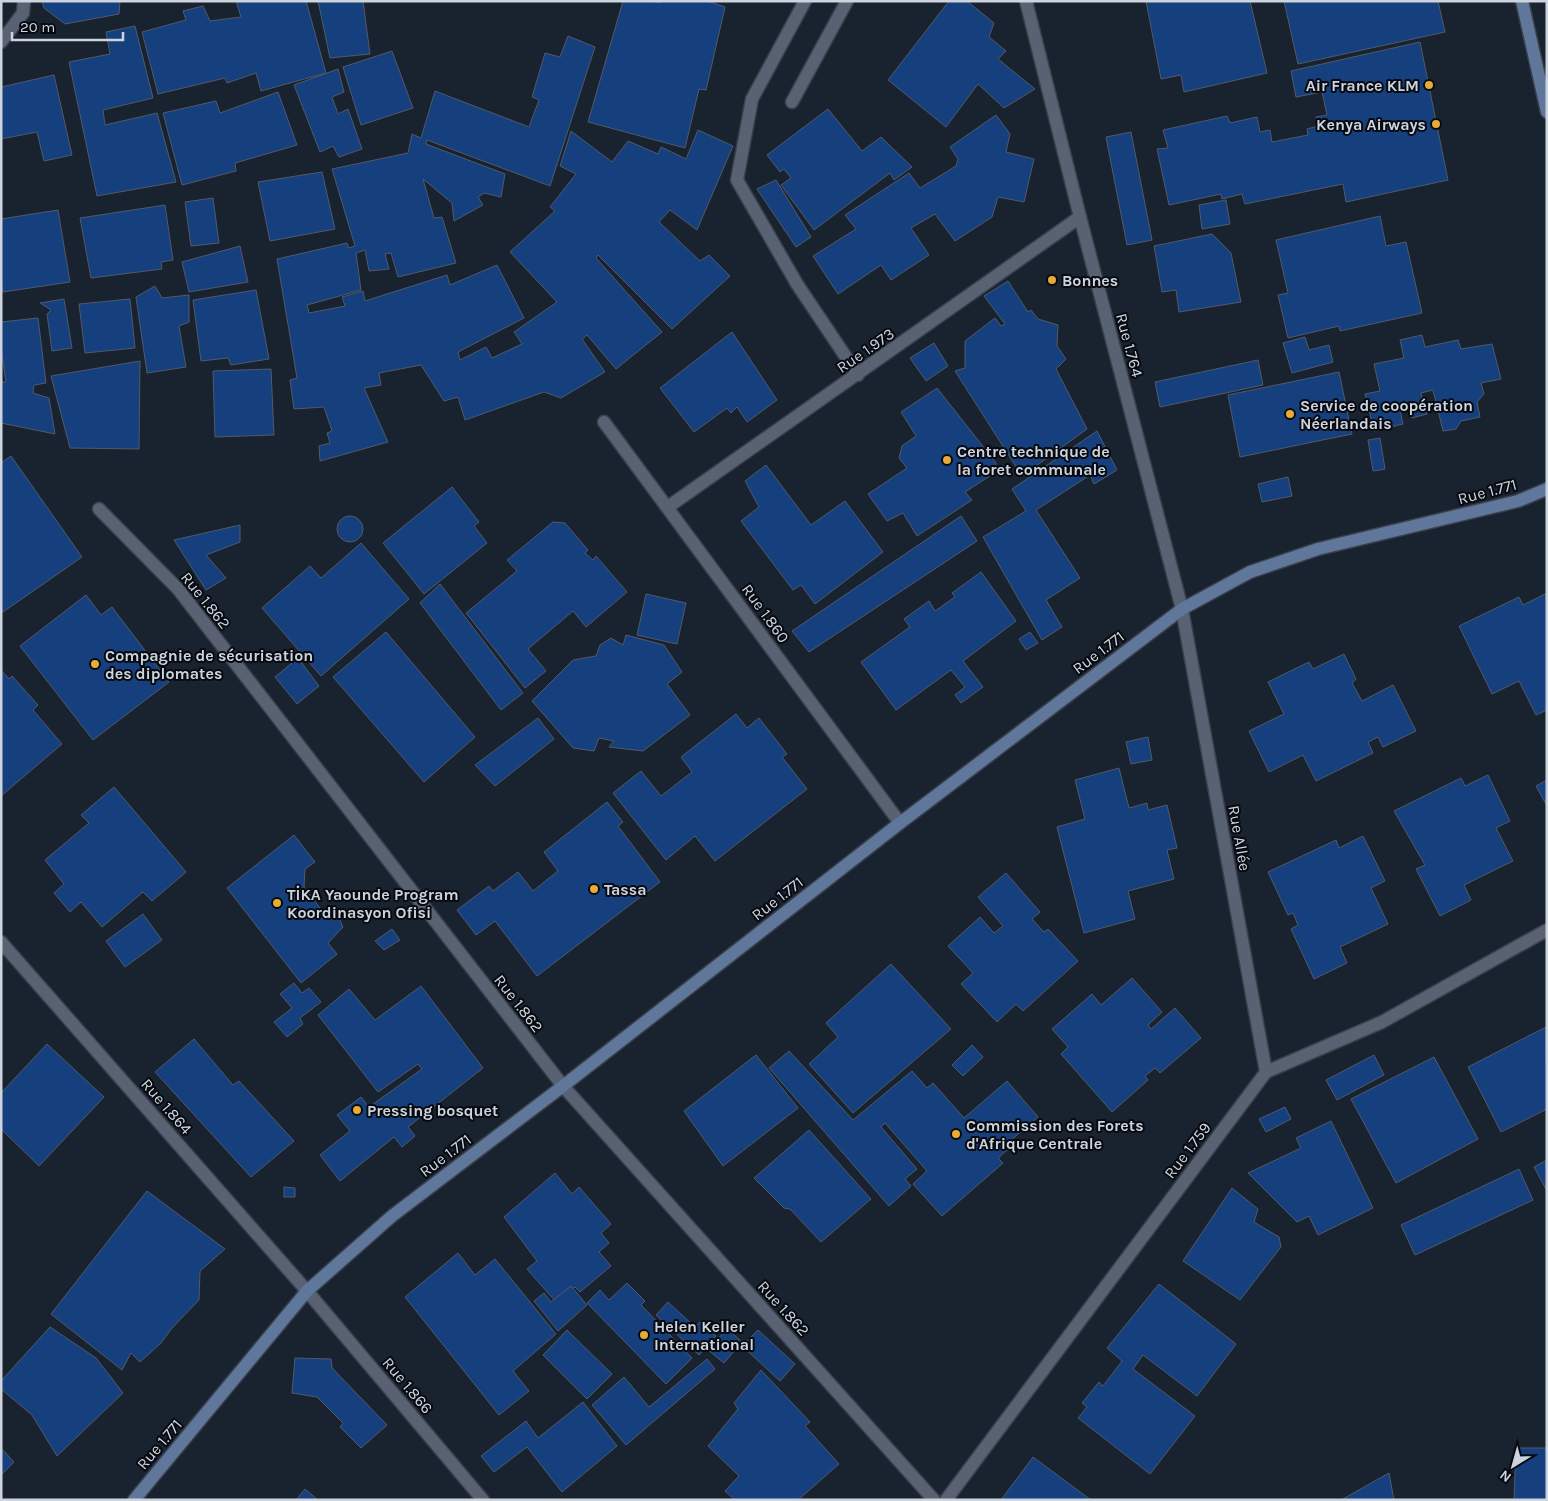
<svg xmlns="http://www.w3.org/2000/svg" width="1548" height="1501" viewBox="0 0 1548 1501" font-family="Karla,sans-serif">
	<style>
		.building { fill: #163f7d; stroke: #505a6a }
		.lines { fill: none; stroke-linecap: round; stroke-linejoin: round }
		.lane-casing { stroke: #393f4b; stroke-width: 15 }
		.street-casing { stroke: #393f4b; stroke-width: 15 }
		.secondary-casing { stroke: #393f4b; stroke-width: 15 }
		.lane { stroke: #586272; stroke-width: 12 }
		.street { stroke: #586272; stroke-width: 12 }
		.secondary { stroke: #60779c; stroke-width: 12 }
		.poi-dot { fill: #e8ab37; stroke: #070b11; stroke-width: 2 }
		.labels { text-anchor: middle; stroke-width: 4; stroke-linejoin: round; paint-order: stroke }
		.poi-label { font-size: 16px; font-weight: bold; fill: #ced4de; stroke: #070b11; text-anchor: start }
		.street-label { font-size: 16px; fill: #ced4de; stroke: #070b11 }
	</style>
	<rect width="100%" height="100%" fill="#19222f"/>
	<g class="building">
		<path d="M42,1h78l-1,13 -54,10 -21,-16z"/>
		<path d="M236,1h70l20,72 -65,18 -5,-18 -29,10 -2,-5 -67,16 -16,-62 44,-12 -3,-9 20,-5 7,15 31,-4z"/>
		<path d="M318,1h45l7,53 -40,4z"/>
		<path d="M623,1h30l7,2v-2h47l18,6 -19,83 -7,-1 -14,59 -97,-26z"/>
		<path d="M949,1h18l27,22 -5,14 17,14 -8,8 37,30 -31,19 -26,-24 -32,43 -58,-47z"/>
		<path d="M1146,1h104l17,72 -83,19 -3,-17 -20,4z"/>
		<path d="M1284,1h154l7,31 -147,32z"/>
		<path d="M135,26l18,72 -50,12 2,15 52,-12 19,69 -79,14 -28,-134 41,-8 -4,-22z"/>
		<path d="M568,36l27,11 -45,139 -123,-46 -1,4 79,30 -4,23 -17,-4 -6,4 5,8 -29,16 -2,-18 -29,-24 11,39 8,-1 14,46 -58,14 -7,-24 -6,1 4,15 -20,2 -4,-21 -9,3 5,37 -54,15 2,8 36,-7 -3,-9 21,-6 2,10 82,-26 3,10 47,-20 27,53 -66,34 2,8 26,-13 6,11 30,-14 -8,-12 43,-30 -47,-50 45,-41 -5,-4 26,-33 -16,-8 11,-35 41,31 16,-21 30,13 3,-7 25,12 12,-29 35,16 -36,84 -27,-20 -11,12 41,39 9,-6 21,21 -58,53 -74,-74 -2,3 66,74 -46,37 -29,-34 -5,4 23,33 -44,26 -17,-6 -79,28 -7,-23 -14,4 -23,-36 -42,8 2,12 -17,3 24,54 -68,19 -1,-15 11,-3 -3,-10 5,-2 -8,-24 -30,2 -4,-29 7,-2 -20,-119 70,-16 2,5 6,-2 -23,-77 76,-16 4,-19 9,4 14,-47 94,36 10,-27 -7,-3 13,-44 15,4z"/>
		<path d="M1420,42l28,138 -102,22 -3,-18 -98,20 -3,-10 -20,5 -1,-5 -52,11 -12,-56 11,-1 -5,-18 64,-14 3,7 27,-6 3,15 10,-2 2,12 36,-7 -1,-6 11,-3 -2,-9 11,-2 -5,-23 -26,5 -5,-26z"/>
		<path d="M392,51l21,57 -52,17 -18,-58z"/>
		<path d="M338,69l6,23 -12,5 6,17 10,-5 14,40 -23,8 -6,-11 -13,6 -26,-67z"/>
		<path d="M54,75l18,80 -28,6 -7,-29 -36,7v-52z"/>
		<path d="M278,92l19,53 -62,18 1,8 -54,14 -19,-72 53,-12 4,12z"/>
		<path d="M828,109l34,42 19,-14 31,30 -18,13 -4,-7 -76,57 -33,-45 10,-7 -7,-9 -4,3 -13,-17z"/>
		<path d="M996,115l14,19 -4,18 28,7 -10,43 -26,-5 -6,20 -37,24 -20,-27 -24,14 18,27 -38,25 -10,-15 -43,29 -25,-38 43,-27 -11,-14 64,-42 11,15 36,-22 2,-7 -8,-12z"/>
		<path d="M1131,132l21,108 -25,5 -21,-108z"/>
		<path d="M322,172l13,57 -65,12 -12,-59z"/>
		<path d="M776,180l35,57 -15,10 -39,-58z"/>
		<path d="M213,198l6,45 -28,3 -6,-44z"/>
		<path d="M1226,200l4,24 -28,5 -3,-24z"/>
		<path d="M165,205l8,55 -12,2 1,7 -71,9 -11,-60z"/>
		<path d="M58,210l12,72 -67,10 -2,-10v-63z"/>
		<path d="M1380,216l6,30 20,-4 16,71 -82,18 -1,-5 -51,12 -10,-43 10,-2 -12,-53z"/>
		<path d="M1212,234l19,19 10,49 -62,10 -3,-22 -14,2 -8,-46z"/>
		<path d="M240,246l8,36 -59,10 -7,-30z"/>
		<path d="M1008,281l20,31 3,-2 7,9 20,6 -1,21 9,13 -10,10 31,60 -65,47 -67,-105 10,-3v-27l30,-23 6,8 4,-2 -21,-28z"/>
		<path d="M155,286l7,12 27,-3v27l-10,4 7,41 -39,6 -11,-76z"/>
		<path d="M256,290l13,69 -38,6 -3,-7 -27,3 -8,-61z"/>
		<path d="M64,299l8,49 -20,3 -5,-37 4,-4 -11,-7z"/>
		<path d="M130,299l5,49 -50,5 -6,-49z"/>
		<path d="M38,318l8,65 -12,2 -1,8 16,5 6,36 -54,-11v-41h5l-5,-34v-26z"/>
		<path d="M732,332l45,68 -30,22 -10,-15 -6,6 -4,-5 -33,24 -34,-44z"/>
		<path d="M1422,335l3,12 33,-7 3,9 31,-5 9,35 -20,4 3,11 -7,8 3,15 -19,4 -5,8 -13,2 -10,-41 -12,3 6,21 -15,4 -3,-10 -9,2 3,14 -29,7 -9,-37 15,-3 -6,-27 30,-6 -4,-18z"/>
		<path d="M1305,337l4,13 20,-5 4,17 -41,11 -9,-30z"/>
		<path d="M934,343l14,23 -22,15 -16,-23z"/>
		<path d="M1258,360l5,25 -103,22 -5,-25z"/>
		<path d="M140,361l-1,88 -69,-1 -19,-72z"/>
		<path d="M271,369l3,66 -59,2 -2,-66z"/>
		<path d="M1339,372l13,62 -112,23 -12,-62z"/>
		<path d="M937,388l59,75v9l-31,20 7,8 -55,36 -14,-23 -16,8 -19,-27 39,-26 -8,-10 3,-12 14,-10 -15,-24z"/>
		<path d="M1097,431l20,39 -23,14 -4,-9 -54,35 44,68 -34,22 16,27 -20,13 -59,-103 43,-26 -14,-22z"/>
		<path d="M1380,438l5,31 -12,2 -5,-31z"/>
		<path d="M11,456l71,101 -79,55 -2,-3v-146z"/>
		<path d="M766,465l45,60 34,-24 38,51 -68,52 -14,-19 -8,5 -52,-69 18,-14 -14,-26z"/>
		<path d="M1288,477l4,19 -30,6 -4,-18z"/>
		<path d="M452,487l27,35 -5,4 13,17 -63,51 -41,-51z"/>
		<path d="M961,516l16,25 -168,111 -17,-21z"/>
		<circle cx="350" cy="529" r="13"/>
		<path d="M553,522l12,1 23,27 -3,3 8,7 3,-4 31,36 -41,35 -13,-16 -45,38 18,22 -21,17 -59,-75 51,-42 -10,-11z"/>
		<path d="M240,525v17l-34,13 20,23 -20,12 -32,-50z"/>
		<path d="M361,543l48,56 -88,77 -59,-68 48,-42 11,12z"/>
		<path d="M981,572l35,49 -53,40 20,26 -22,16 -6,-8 10,-8 -14,-17 -55,40 -35,-48 49,-35 -6,-8 25,-18 6,10 20,-14 -3,-4z"/>
		<path d="M440,584l83,109 -22,17 -81,-107z"/>
		<path d="M1547,593v117l-11,5 -17,-34 -27,13 -33,-68 60,-29 4,8z"/>
		<path d="M646,594l40,9 -9,41 -40,-9z"/>
		<path d="M86,595l15,20 11,-8 57,75 -76,58 -73,-94z"/>
		<path d="M386,632l89,105 -51,45 -91,-105z"/>
		<path d="M1030,632l8,11 -12,7 -7,-11z"/>
		<path d="M626,635l38,10 18,27 -15,12 23,31 -47,36 -34,-4 5,-6 -15,-3 -5,13 -21,-3 -41,-47 41,-41 23,-4 4,-11 11,-7 12,7z"/>
		<path d="M1344,654l12,25 -4,4 10,18 31,-16 23,46 -33,16 -5,-10 -10,5 5,11 -57,28 -13,-26 -34,17 -20,-41 35,-17 -16,-32 41,-20 4,7z"/>
		<path d="M298,658l21,28 -22,18 -22,-27z"/>
		<path d="M1,670l8,9 3,-3 26,29 -5,5 29,34 -61,52z"/>
		<path d="M736,714l11,14 12,-10 28,36 -5,3 25,32 -92,72 -20,-25 -29,24 -53,-67 28,-22 20,25 31,-24 -11,-15z"/>
		<path d="M538,718l16,21 -59,47 -20,-21z"/>
		<path d="M1148,737l4,23 -21,4 -5,-22z"/>
		<path d="M1119,768l10,40 18,-5 1,7 19,-5 10,43 -10,2 7,29 -46,12 7,28 -51,14 -27,-106 28,-8 -10,-39z"/>
		<path d="M1488,775l22,46 -14,7 17,33 -49,24 7,15 -31,16 -24,-47 9,-4 -31,-54 67,-33 4,8z"/>
		<path d="M1547,780v26l-11,-20z"/>
		<path d="M114,787l72,85 -34,29 -9,-9 -41,35 -21,-25 -11,10 -16,-19 10,-9 -19,-24 44,-37 -8,-8z"/>
		<path d="M607,802l16,20 -5,4 42,56 -123,94 -42,-55 -19,14 -19,-25 32,-24 4,5 25,-19 15,19 25,-20 -14,-19z"/>
		<path d="M294,835l21,27 -10,7 -1,18 25,33 10,-2 4,9 -15,16 9,11 -36,29 -74,-95z"/>
		<path d="M1363,836l22,45 -14,7 17,36 -48,23 7,16 -33,16 -23,-50 7,-4 -5,-12 -5,2 -20,-43 68,-32 3,8z"/>
		<path d="M1006,873l34,39 -8,7 12,13 4,-3 30,32 -55,50 -7,-7 -19,18 -36,-38 12,-11 -25,-27 32,-29 14,16 9,-7 -25,-29z"/>
		<path d="M143,914l19,26 -37,27 -19,-26z"/>
		<path d="M392,929l8,11 -16,10 -9,-9z"/>
		<path d="M891,964l60,65 -98,84 -44,-49 29,-27 -12,-14z"/>
		<path d="M1132,978l30,34 -14,13 3,4 24,-21 26,30 -41,35 -5,-5 -10,8 3,4 -36,32 -51,-58 7,-7 -16,-18 40,-35 9,11z"/>
		<path d="M294,983l8,10 7,-5 12,14 -21,16 3,6 -16,13 -13,-15 18,-14 -12,-14z"/>
		<path d="M421,986l62,82 -75,59 7,9 -13,11 -8,-10 -54,44 -20,-26 30,-24 -13,-16 24,-18 8,10 53,-38 -4,-5 -40,28 -60,-77 31,-26 26,31z"/>
		<path d="M1546,1027l1,82 -46,23 -33,-65z"/>
		<path d="M194,1039l39,46 6,-4 55,60 -43,36 -96,-105z"/>
		<path d="M47,1044l57,53 -65,69 -38,-37v-36z"/>
		<path d="M972,1045l11,12 -20,19 -11,-11z"/>
		<path d="M789,1051l64,69 59,-49 15,17 6,-5 31,35 43,-37 31,36 -28,24 3,4 -15,13 5,5 -61,53 -29,-32 14,-13 -42,-48 -4,4 36,42 -12,10 6,7 -22,20 -120,-138z"/>
		<path d="M756,1055l42,53 -75,58 -39,-55z"/>
		<path d="M1374,1055l10,20 -47,25 -11,-20z"/>
		<path d="M1434,1057l44,82 -82,44 -45,-84z"/>
		<path d="M1285,1107l6,12 -25,13 -7,-13z"/>
		<path d="M1331,1121l42,87 -55,27 -9,-19 -12,6 -49,-49 53,-25 -5,-10z"/>
		<path d="M809,1130l62,69 -50,43 -31,-33 -6,-1 -30,-30z"/>
		<path d="M1547,1160v31l-13,-24z"/>
		<path d="M1519,1169l14,31 -118,55 -14,-30z"/>
		<path d="M555,1173l17,21 7,-7 32,37 -10,9 8,10 -10,9 12,14 -31,26 -5,-5 -19,15 -29,-33 10,-8 -33,-44z"/>
		<path d="M284,1187l11,1v9h-11z"/>
		<path d="M1232,1188l26,21 -4,13 25,15 2,10 -41,53 -57,-39z"/>
		<path d="M147,1191l78,58 -25,22 -1,29 -27,28 -11,15 -21,19 -9,-9 -9,17 -71,-56z"/>
		<path d="M458,1253l17,22 20,-16 61,75 -43,37 16,20 -30,24 -94,-118z"/>
		<path d="M627,1283l18,18 -4,4 51,53 -26,26 -79,-81 13,-13 9,10z"/>
		<path d="M1159,1284l77,60 -39,52 -54,-41 -10,14 62,47 -45,58 -72,-56 9,-11 -5,-4 17,-21 4,4 19,-25 -15,-13z"/>
		<path d="M571,1286l16,19 -29,26 -24,-30 10,-8 7,9z"/>
		<path d="M668,1302l27,25 5,-5 16,14 -17,19 -43,-40z"/>
		<path d="M720,1322l22,20 -18,21 -16,-13 15,-17 -7,-6z"/>
		<path d="M50,1327l46,31 27,35 -66,63 -25,-41 -31,-26v-8z"/>
		<path d="M567,1330l45,44 -25,25 -44,-44z"/>
		<path d="M758,1330l37,34 -15,17 -38,-35z"/>
		<path d="M295,1358l36,1 1,9 55,57 -26,23 -21,-21 3,-4 -26,-26 -25,-4z"/>
		<path d="M707,1359l8,10 -89,76 -34,-40 32,-28 25,30z"/>
		<path d="M761,1370l49,52 -5,4 34,38 -41,36h-63l-10,-9 14,-15 -31,-30 30,-37 -4,-6z"/>
		<path d="M583,1402l34,44 -55,46 -35,-45 -33,25 -13,-16 45,-35 12,17z"/>
		<path d="M1,1448l13,14 -13,13z"/>
		<path d="M1516,1448h31v52h-33z"/>
		<path d="M1033,1457l58,43h-90z"/>
		<path d="M1389,1473l5,27h-53z"/>
		<path d="M305,1489l13,11h-22z"/>
	</g>
	<g class="lines">
		<defs>
			<path id="lane" d="M792,102l55,-101"/>
			<g id="street">
				<path d="M805,1l-53,98 -15,81 60,104 61,91"/>
				<path d="M1026,1l54,216 102,392 84,463"/>
				<path d="M1,42l22,-29 1,-12"/>
				<path d="M604,422l296,401"/>
				<path d="M668,507l412,-290"/>
				<path d="M99,509l79,80 385,497 371,414"/>
				<path d="M1,942l306,349 176,209"/>
				<path d="M946,1500l320,-428 116,-50 165,-92"/>
			</g>
			<g id="secondary">
				<path d="M1522,1l25,111"/>
				<path d="M134,1500l173,-209 85,-75 171,-130 337,-263 282,-214 68,-37 68,-23 200,-48 29,-12"/>
			</g>
		</defs>
		<use href="#lane" class="lane-casing"/>
		<use href="#street" class="street-casing"/>
		<use href="#secondary" class="secondary-casing"/>
		<use href="#lane" class="lane"/>
		<use href="#street" class="street"/>
		<use href="#secondary" class="secondary"/>
	</g>
	<g class="poi-dot">
		<circle cx="1429" cy="85" r="5"/>
		<circle cx="1436" cy="124" r="5"/>
		<circle cx="1052" cy="280" r="5"/>
		<circle cx="1290" cy="414" r="5"/>
		<circle cx="947" cy="460" r="5"/>
		<circle cx="95" cy="664" r="5"/>
		<circle cx="594" cy="889" r="5"/>
		<circle cx="277" cy="903" r="5"/>
		<circle cx="357" cy="1110" r="5"/>
		<circle cx="956" cy="1134" r="5"/>
		<circle cx="644" cy="1335" r="5"/>
	</g>
	<g class="labels">
		<g class="poi-label">
			<text x="1419" y="91" text-anchor="end">Air France KLM</text>
			<text x="1426" y="130" text-anchor="end">Kenya Airways</text>
			<text x="1062" y="286">Bonnes</text>
			<text x="1300" y="411">Service de coopération<tspan x="1300" dy="18">Néerlandais</tspan></text>
			<text x="957" y="457">Centre technique de<tspan x="957" dy="18">la foret communale</tspan></text>
			<text x="105" y="661">Compagnie de sécurisation<tspan x="105" dy="18">des diplomates</tspan></text>
			<text x="604" y="895">Tassa</text>
			<text x="287" y="900">TİKA Yaounde Program<tspan x="287" dy="18">Koordinasyon Ofisi</tspan></text>
			<text x="367" y="1116">Pressing bosquet</text>
			<text x="966" y="1131">Commission des Forets<tspan x="966" dy="18">d'Afrique Centrale</tspan></text>
			<text x="654" y="1332">Helen Keller<tspan x="654" dy="18">International</tspan></text>
		</g>
		<g class="street-label">
			<text transform="translate(1130 345) rotate(75)" y="6">Rue 1.764</text>
			<text transform="translate(865 350) rotate(-35)" y="6">Rue 1.973</text>
			<text transform="translate(1487 491) rotate(-15)" y="6">Rue 1.771</text>
			<text transform="translate(206 600) rotate(51)" y="6">Rue 1.862</text>
			<text transform="translate(766 613) rotate(54)" y="6">Rue 1.860</text>
			<text transform="translate(1098 652) rotate(-37)" y="6">Rue 1.771</text>
			<text transform="translate(1240 838) rotate(80)" y="6">Rue Allée</text>
			<text transform="translate(777 898) rotate(-38)" y="6">Rue 1.771</text>
			<text transform="translate(519 1003) rotate(52)" y="6">Rue 1.862</text>
			<text transform="translate(167 1106) rotate(49)" y="6">Rue 1.864</text>
			<text transform="translate(1187 1150) rotate(-53)" y="6">Rue 1.759</text>
			<text transform="translate(445 1155) rotate(-37)" y="6">Rue 1.771</text>
			<text transform="translate(784 1308) rotate(48)" y="6">Rue 1.862</text>
			<text transform="translate(408 1385) rotate(50)" y="6">Rue 1.866</text>
			<text transform="translate(159 1444) rotate(-50)" y="6">Rue 1.771</text>
		</g>
	</g>
	<rect width="1548" height="1501" fill="none" stroke="#ced4de" stroke-width="5"/>
	<g transform="translate(1513 1466) rotate(217)" stroke="#070b11" stroke-width="4" paint-order="stroke">
	<path d="M0-4L9 19L0 12L-9 19Z" fill="#ced4de"/>
	<text y="-8" font-size="14" font-weight="bold" text-anchor="middle" fill="#ced4de">N</text>
	</g>
	<path d="M12 32v8h111v-8" fill="none" stroke="#ced4de" stroke-width="2.5"/>
	<text x="20" y="32" font-size="15" fill="#ced4de" stroke="#070b11" stroke-width="4" paint-order="stroke">20 m</text>
</svg>
